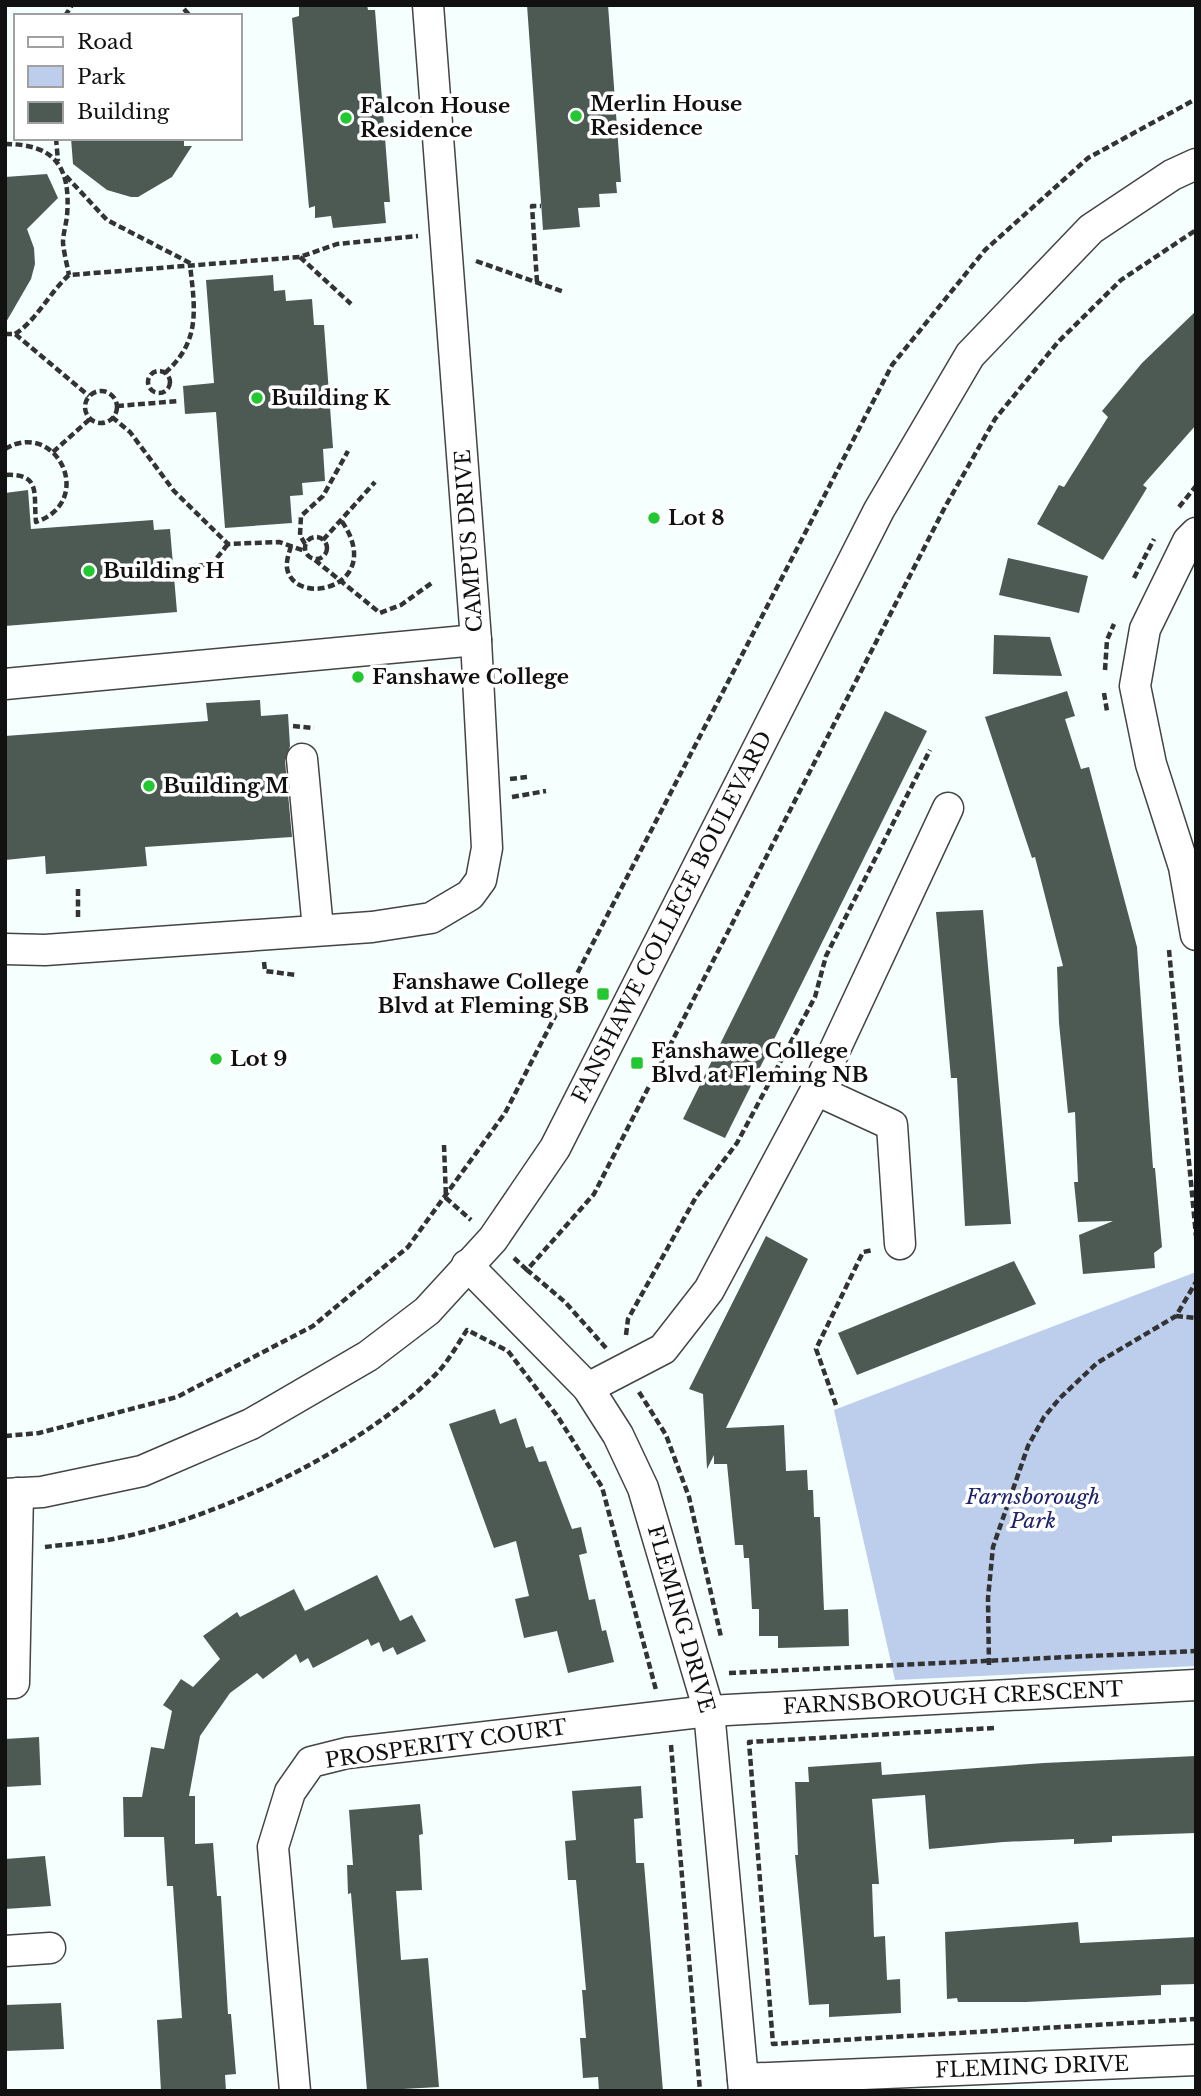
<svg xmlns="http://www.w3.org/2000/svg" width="1201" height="2096" viewBox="0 0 1201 2096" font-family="'Libre Baskerville',serif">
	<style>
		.green { fill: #bcceec }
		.building { fill: #4d5a54 }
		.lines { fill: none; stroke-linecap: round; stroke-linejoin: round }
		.minor-casing { stroke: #444; stroke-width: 33 }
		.path { stroke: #333; stroke-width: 4.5; stroke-dasharray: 7 3.5; stroke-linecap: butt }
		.minor { stroke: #fff; stroke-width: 30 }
		.poi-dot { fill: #23c732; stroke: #fff; stroke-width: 2.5 }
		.labels { text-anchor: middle; stroke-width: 7; stroke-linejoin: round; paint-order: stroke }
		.poi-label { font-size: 21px; font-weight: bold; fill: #111; stroke: #fff; text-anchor: start }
		.street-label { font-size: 21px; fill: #111; stroke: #fff }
		.park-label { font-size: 21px; font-style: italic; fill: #1d236c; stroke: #fff }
	</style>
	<rect width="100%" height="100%" fill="#f5fffe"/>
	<path class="green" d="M1196,1272v394l-301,14 -61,-270z"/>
	<g class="building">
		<path d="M299,5h68l1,5h7l15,192h-6l2,21 -53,5 -2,-12 -16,2v-12l-6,2 -17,-190 7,-2z"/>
		<path d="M527,5h81l13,177h-5l1,11 -18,1 1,13 -22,1 2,19 -37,3z"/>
		<path d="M71,138h113v8h8l-20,31 -34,20h-7l-24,-7 -34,-26z"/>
		<path d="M47,174l11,24 -31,31 7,19 1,16 -4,15 -26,45v-147z"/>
		<path d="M273,275l1,16 11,-1 1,11 26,-2 2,26h10l9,123 -10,1 2,32 -23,2 1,12 -13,1 2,27 -67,5 -9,-116 -31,2 -2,-28 31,-3 -8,-103z"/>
		<path d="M1196,311v114l-53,60 4,3 -44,72 -66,-36 22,-39 5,2 44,-70 -6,-6 40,-48z"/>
		<path d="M28,490l3,39 122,-9 1,10 16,-1 7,83 -172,14v-133z"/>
		<path d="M1008,558l80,18 -9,37 -80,-18z"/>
		<path d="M994,635l56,2 12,39 -69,-2z"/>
		<path d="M1067,691l8,25 -10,3 16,50 8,-2 48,180 16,221h2l7,79 -8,6 1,15 -72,6 -4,-39 34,-14 -35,1 -4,-40h4l-3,-70 -7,1 -9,-90 -2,-56 6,-1 -28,-109 -3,1 -47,-141z"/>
		<path d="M260,700l1,16 27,-2 2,32 -5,15 7,76 -147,10 2,19 -61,5 -40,3 -1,-18 -40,4v-124l203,-15 -2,-18z"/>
		<path d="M885,711l42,20 -202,407 -42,-19z"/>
		<path d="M983,910l28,314 -46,2 -8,-148h-6l-15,-166z"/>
		<path d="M766,1236l42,23 -82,169 58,-3 2,46 21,-1 1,20h5l1,27h6l4,93 24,-1 1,37 -71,2v-12h-19v-27h-7l-3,-51h-5l-1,-13h-8l-8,-81h-13v-9l-7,14 -4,-75 -14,-5z"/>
		<path d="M1014,1261l22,43 -179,71 -19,-42z"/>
		<path d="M495,1409l5,15 16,-6 10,30 7,-2 6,16 7,-1 26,68 9,-2 6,26 -8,2 10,45 6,-1 7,32 4,-1 8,32 -46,11 -11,-42 -33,7 -9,-39 14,-3 -13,-55 -22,7 -45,-124z"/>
		<path d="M377,1575l23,46 12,-6 14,26 -29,14 -4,-8 -10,5 -4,-10 -8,4 -3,-7 -55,29 -5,-10 -8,5 -4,-9 -33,25 -6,-6 -27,20 -30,43 -11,60h6v48l18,-1 4,53h4l7,118h3l5,60 -11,1 1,16h-65l-4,-71 25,-2 -9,-132h-6l-3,-49h-40l-1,-40h19l9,-50 13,2 8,-38 -9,-6 18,-26 12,8 27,-28 -17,-23 34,-24 3,5 54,-28 11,22z"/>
		<path d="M39,1737l2,48 -36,2v-48z"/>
		<path d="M1196,1756v77l-84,3v6l-38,2v-5l-71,3 -74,7 -4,-54 -53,4 7,85h-7l2,53 11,-1 2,44 13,-1 1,34 -72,4v-13l-20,1 -14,-150h3l-3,-73h14l-1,-15 73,-5 1,13 162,-12z"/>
		<path d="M641,1786l2,32 -9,1 2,44h8l19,228h-64l-1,-14 -15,1 -3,-40h6l-4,-48h4l-10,-110h-8l-3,-39 11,-1 -4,-49z"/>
		<path d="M420,1804l3,30 -4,1 3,55 -26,1 5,69 27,-2 11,129 -72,4 -16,-198 -3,1 -1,-29h6l-4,-55z"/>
		<path d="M45,1856l6,50 -46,3v-50z"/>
		<path d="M1078,1922l2,21 116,-6v47l-35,1v10l-135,7h-68l-1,-4 -10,1 -2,-67z"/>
		<path d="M61,2003l3,46 -59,2v-46z"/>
	</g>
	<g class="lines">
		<defs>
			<g id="minor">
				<path d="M1196,533l-8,8 -43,88 -10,57 16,78 33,103 12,68"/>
				<path d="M5,684l471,-44"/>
				<path d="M302,759l16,170"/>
				<path d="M5,949l40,1 327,-23 59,-9 39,-23 11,-15 6,-32 -11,-208 -48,-635"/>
				<path d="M816,1090l76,35 8,119"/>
				<path d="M467,1265l121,123 30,47 25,53 66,223 35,380"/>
				<path d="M588,1388l75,-39 46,-59 107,-200 132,-282"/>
				<path d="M5,1494l37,-2 100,-21 109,-47 117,-68 59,-45 66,-72 62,-91 324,-638 91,-155 121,-126 81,-54 24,-11"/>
				<path d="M5,1683h9l4,-190"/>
				<path d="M5,1951l45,-3"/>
				<path d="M743,2079l453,-19"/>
				<path d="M295,2091l-22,-244 17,-55 21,-30 36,-9 362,-42 487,-26"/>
			</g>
		</defs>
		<use href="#minor" class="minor-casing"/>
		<g class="path">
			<path d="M184,9l6,7"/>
			<path d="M65,16l7,-11"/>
			<path d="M56,138l2,23"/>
			<path d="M5,144c51,0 66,24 62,72 -1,9 -4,18 -4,27 1,10 4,22 6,32"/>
			<path d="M66,176l41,44 85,44"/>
			<path d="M300,257l51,47"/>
			<path d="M476,261l88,31"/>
			<path d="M537,282l-5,-76h9"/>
			<path d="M5,334h10l74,62"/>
			<path d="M15,334c22,-14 34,-41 54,-59l231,-18 37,-13 81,-8"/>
			<circle cx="159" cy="382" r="11"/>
			<path d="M165,373c36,-32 30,-64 25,-108"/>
			<circle cx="101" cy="407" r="16"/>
			<path d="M117,406l62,-5"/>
			<path d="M112,417l18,15 44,59 54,53 51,-2 26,9"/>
			<path d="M5,449c51,-31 92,52 31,73 -3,-28 6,-49 -31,-47"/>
			<path d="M53,452l38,-34"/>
			<path d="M1179,507l17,-21"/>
			<circle cx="316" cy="548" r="11"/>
			<path d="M323,540l52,-58"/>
			<path d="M305,544l-5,-9 1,-19 22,-20 25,-45"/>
			<path d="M291,546c-2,7 -5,15 -4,22 7,41 101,19 54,-48"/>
			<path d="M315,560l65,53 21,-8 32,-23"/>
			<path d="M178,568l34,-4 16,-20"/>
			<path d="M1134,578l20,-39"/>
			<path d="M1105,670l2,-30 7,-16"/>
			<path d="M1104,693l3,18"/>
			<path d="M293,726l21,2"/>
			<path d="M510,779l17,-2"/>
			<path d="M512,797l34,-6"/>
			<path d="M78,889v30"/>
			<path d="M1169,950l27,286"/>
			<path d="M264,962l1,9 31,4"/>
			<path d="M444,1145l2,53 25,22"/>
			<path d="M514,1258l13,12"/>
			<path d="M1176,1316l20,2"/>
			<path d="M626,1335l2,-16 68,-122 41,-54 78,-146 11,-41 104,-206"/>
			<path d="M606,1348l-41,-46 -38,-32 67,-76 351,-687 50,-88 63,-77 63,-62 75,-50"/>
			<path d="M639,1392l27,43 23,62 32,140"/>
			<path d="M836,1405l-20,-56 47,-97 10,-2"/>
			<path d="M5,1436l34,-3 138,-36 136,-71 95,-79 97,-134 387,-748 93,-115 103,-92 108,-59"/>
			<path d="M45,1547c22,-3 46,-4 68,-8 106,-21 243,-87 320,-162 14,-13 24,-32 34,-47l41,21 50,66 44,70 54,203"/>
			<path d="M989,1665l-1,-67 5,-51 35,-101 16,-29 16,-19 37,-35 79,-47 20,-34"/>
			<path d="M729,1673l467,-22"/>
			<path d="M994,1728l-245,14 24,302 423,-25"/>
			<path d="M671,1745l29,346"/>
		</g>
		<use href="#minor" class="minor"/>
	</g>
	<g class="poi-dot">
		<circle cx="576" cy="116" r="7"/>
		<circle cx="346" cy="118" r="7"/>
		<circle cx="257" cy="398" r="7"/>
		<circle cx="654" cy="518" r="7"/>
		<circle cx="89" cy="571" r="7"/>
		<circle cx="358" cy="677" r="7"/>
		<circle cx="149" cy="786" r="7"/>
		<rect x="596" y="987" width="14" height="14" rx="3.5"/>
		<circle cx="216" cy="1059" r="7"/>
		<rect x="630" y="1056" width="14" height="14" rx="3.5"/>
	</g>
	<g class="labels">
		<g class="poi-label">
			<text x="590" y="111">Merlin House<tspan x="590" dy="24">Residence</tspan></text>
			<text x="360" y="113">Falcon House<tspan x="360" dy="24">Residence</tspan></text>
			<text x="271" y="405">Building K</text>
			<text x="668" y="525">Lot 8</text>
			<text x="103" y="578">Building H</text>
			<text x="372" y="684">Fanshawe College</text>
			<text x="163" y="793">Building M</text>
			<text x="589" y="989" text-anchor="end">Fanshawe College<tspan x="589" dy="24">Blvd at Fleming SB</tspan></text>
			<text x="651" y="1058">Fanshawe College<tspan x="651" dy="24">Blvd at Fleming NB</tspan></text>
			<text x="230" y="1066">Lot 9</text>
		</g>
		<g class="street-label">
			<text transform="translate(469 541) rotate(-94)" y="7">CAMPUS DRIVE</text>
			<text transform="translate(672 917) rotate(-63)" y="7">FANSHAWE COLLEGE BOULEVARD</text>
			<text transform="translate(681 1619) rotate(74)" y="7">FLEMING DRIVE</text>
			<text transform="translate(953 1698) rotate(-3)" y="7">FARNSBOROUGH CRESCENT</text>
			<text transform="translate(446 1744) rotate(-8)" y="7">PROSPERITY COURT</text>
			<text transform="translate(1032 2067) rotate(-2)" y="7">FLEMING DRIVE</text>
		</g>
		<g class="park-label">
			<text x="1033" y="1504">Farnsborough<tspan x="1033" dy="24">Park</tspan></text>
		</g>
	</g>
	<rect width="1201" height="2096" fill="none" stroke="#111111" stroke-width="14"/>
	<rect x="14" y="14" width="228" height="126" fill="#ffffff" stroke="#a0a0a0" stroke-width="2"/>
	<rect x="28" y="37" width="35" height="10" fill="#ffffff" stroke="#a0a0a0" stroke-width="2"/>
	<text x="77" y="49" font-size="21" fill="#111111">Road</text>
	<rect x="28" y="66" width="35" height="21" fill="#bcceec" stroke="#a0a0a0" stroke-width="2"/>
	<text x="77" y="84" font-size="21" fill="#111111">Park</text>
	<rect x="28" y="102" width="35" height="21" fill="#4d5a54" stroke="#a0a0a0" stroke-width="2"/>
	<text x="77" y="119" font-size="21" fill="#111111">Building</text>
</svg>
